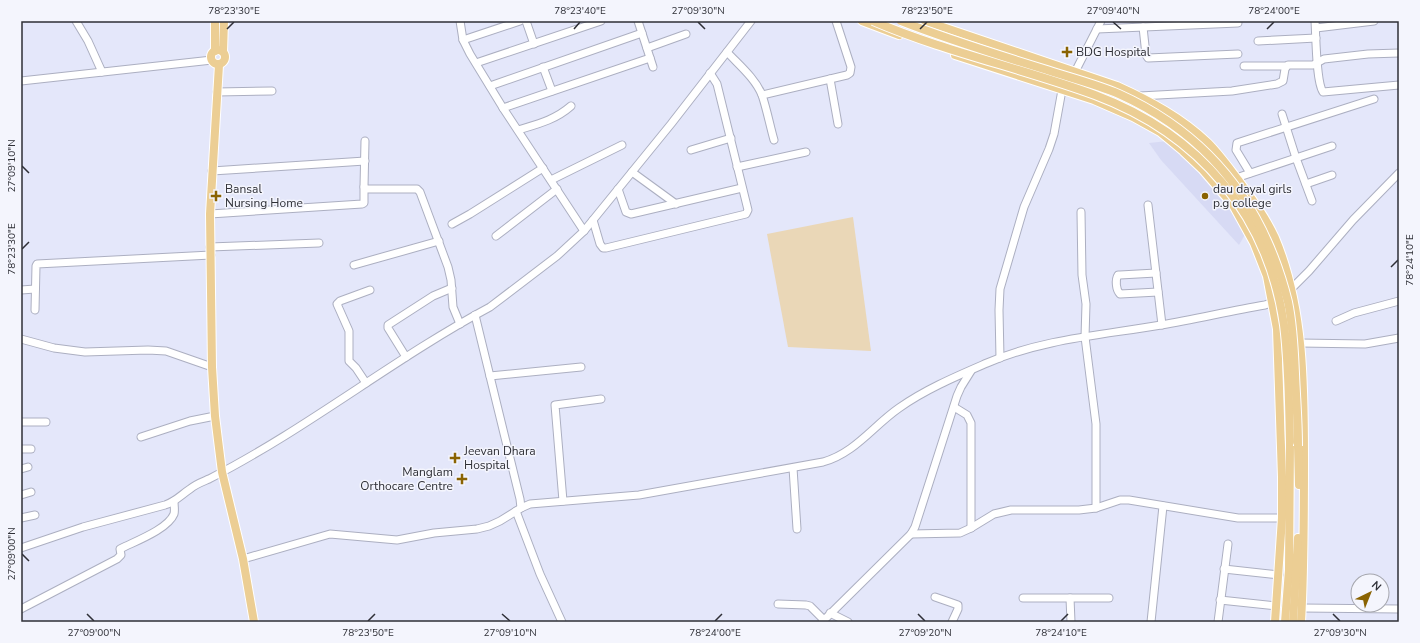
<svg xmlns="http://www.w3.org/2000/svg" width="1420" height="643" viewBox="0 0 1420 643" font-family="'Nunito Sans',sans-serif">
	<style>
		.built { fill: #d7daf4 }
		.green { fill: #ead7b7 }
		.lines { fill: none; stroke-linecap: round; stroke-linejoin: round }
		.minor-casing { stroke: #acafc1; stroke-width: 9 }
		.major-casing { stroke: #fff; stroke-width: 10 }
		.minor { stroke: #fff; stroke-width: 7 }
		.major { stroke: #ecce94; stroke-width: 8 }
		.major-bridge-casing { stroke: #fff; stroke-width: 10; stroke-linecap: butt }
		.major-bridge { stroke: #ecce94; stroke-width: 8 }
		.ticks { fill: none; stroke: #2e2f36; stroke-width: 1.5 }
		.poi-dot { fill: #8a6302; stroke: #f4f5fd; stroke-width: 1.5 }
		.labels { text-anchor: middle; stroke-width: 3; stroke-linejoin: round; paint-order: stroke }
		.poi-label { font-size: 12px; fill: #2e2f36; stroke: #f4f5fd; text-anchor: start }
		.neatline { fill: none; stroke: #2e2f36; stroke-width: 1.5 }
		.ticks-label { font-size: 10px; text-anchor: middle; fill: #2e2f36 }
	</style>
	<rect width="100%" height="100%" fill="#e4e7fa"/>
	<path class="built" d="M1168,141l31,32 48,58 -8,14 -78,-85 -12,-17z"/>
	<path class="green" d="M853,217l18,134 -83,-4 -21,-113z"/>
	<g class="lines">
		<defs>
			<g id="minor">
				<path d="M76,21l12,20 14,31"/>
				<path d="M460,21l3,19 7,14 33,54 81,123"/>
				<path d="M526,21l8,23"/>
				<path d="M638,21l15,46"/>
				<path d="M1315,21c1,14 1,61 8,71l76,-7"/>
				<path d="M1143,27l3,28 2,3 90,-4"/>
				<path d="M1316,28l58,-7"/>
				<path d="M1097,29l141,-6"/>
				<path d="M463,40l57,-19"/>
				<path d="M1258,41l58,-3"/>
				<path d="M647,48l39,-14"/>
				<path d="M727,52c12,13 28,26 35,43 5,15 8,31 12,45"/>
				<path d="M476,63l125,-42"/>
				<path d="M1244,66h42"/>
				<path d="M543,67l9,24"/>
				<path d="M1075,72l26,-51"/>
				<path d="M830,79l8,45"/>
				<path d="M21,81l191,-21"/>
				<path d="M490,86l152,-53"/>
				<path d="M217,92l55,-1"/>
				<path d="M762,95l85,-20 3,-2 1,-6 -15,-46"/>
				<path d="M1140,96l92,-5 45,-7 6,-3 2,-12 3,-4h25l11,-6 44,-5 31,-1"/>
				<path d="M503,108l147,-50"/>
				<path d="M1282,114l14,44 16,43"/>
				<path d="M518,130c20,-6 37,-10 53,-24"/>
				<path d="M365,141l-1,46 2,2h51l3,3 28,75 3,13 2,27 7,17"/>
				<path d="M691,150l40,-12"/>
				<path d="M737,167l69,-15"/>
				<path d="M212,171l153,-10"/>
				<path d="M632,172l44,32"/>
				<path d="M1250,173l-14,-23 1,-7 137,-44"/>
				<path d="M1236,178l96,-32"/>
				<path d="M551,180l71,-35"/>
				<path d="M1306,184l26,-9"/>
				<path d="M618,189l8,23 5,2 111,-26"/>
				<path d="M1148,205l14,120"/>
				<path d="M1081,212l1,63 4,29 -1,33 11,87v84"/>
				<path d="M210,214l152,-10 2,-1v-16"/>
				<path d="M593,220l7,24 3,4h3l140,-34 2,-4 -31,-126 -7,-11"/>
				<path d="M452,224l18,-10 73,-46"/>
				<path d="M496,236l61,-47"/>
				<path d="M210,247l109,-4"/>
				<path d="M354,265l85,-24"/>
				<path d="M1156,273l-36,2h-2c-3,5 -2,15 2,19l38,-2"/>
				<path d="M21,290l14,-1"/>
				<path d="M1289,291l20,-20 44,-51 46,-47"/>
				<path d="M35,310l1,-44 1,-2 174,-9"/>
				<path d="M475,315l45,184 1,9"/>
				<path d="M1336,321l18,-8 45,-12"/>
				<path d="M21,339l33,9 31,4 63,-2 18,1 46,16"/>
				<path d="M1300,343l65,1 34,-6"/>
				<path d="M406,357l-18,-29v-3l45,-29 19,-8"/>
				<path d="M1000,358l-1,-48 1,-21 24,-82 25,-58 5,-15 8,-44"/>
				<path d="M490,376l91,-9"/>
				<path d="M366,383l-10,-15 -7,-7v-30l-12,-27 3,-3 30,-11"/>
				<path d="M954,407l13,8 4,8v105"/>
				<path d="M21,422h25"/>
				<path d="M141,437l49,-16 25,-5"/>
				<path d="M21,449h10"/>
				<path d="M793,468l4,61"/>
				<path d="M21,469l7,-2"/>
				<path d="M21,495l10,-3"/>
				<path d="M563,501l-8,-96 46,-6"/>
				<path d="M516,511l24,63 22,48"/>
				<path d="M21,518l14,-3"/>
				<path d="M911,534l49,-1 11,-5 23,-14 17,-4h68l17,-2 24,-8h9l109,18h44"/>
				<path d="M21,548l62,-21 82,-22c10,-3 16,-10 25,-16 6,-5 12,-7 19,-10 98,-50 184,-120 281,-172l67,-51 27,-25 87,-107 80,-103"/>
				<path d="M243,559l87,-25 67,6 37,-7 43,-4 12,-3 11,-5 21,-13 9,-4 109,-9 184,-33c32,-9 50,-36 76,-54 27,-19 58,-32 88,-45 55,-24 116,-28 174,-38 35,-6 69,-14 104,-20l11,-4"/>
				<path d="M1224,569l55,6"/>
				<path d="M935,597l23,8v4l-6,13"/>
				<path d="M1023,598h47l1,24"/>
				<path d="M1070,598h39"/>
				<path d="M1220,600l57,6"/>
				<path d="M778,604l28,1 4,1 14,14"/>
				<path d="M1302,608l97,1"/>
				<path d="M21,609l96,-50 4,-4 -1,-6 2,-1c14,-7 46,-19 52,-34 1,-4 0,-8 0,-13"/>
				<path d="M830,613l18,9"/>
				<path d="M822,622l89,-88 4,-7 42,-131 4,-9 10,-16"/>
				<path d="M1151,622l12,-116"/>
				<path d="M1218,622l10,-78"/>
			</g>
			<g id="major">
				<path d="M862,21l37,14"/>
				<path d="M925,21l192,65c33,15 65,32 91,57 11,11 21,25 31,38 13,18 27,37 36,57 29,69 29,148 29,221 0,55 0,109 -3,163"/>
				<circle cx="218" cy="57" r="7"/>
				<path d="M215,51v-30"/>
				<path d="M223,52l1,-31"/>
				<path d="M955,55l139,45 39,17 27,15 23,19 19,18 31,36 21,38 13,33 10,53 5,148v41l-7,104"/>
				<path d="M219,65l-9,149 2,153 3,49 7,56 21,87 11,63"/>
				<path d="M1298,446l1,39"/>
				<path d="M1285,622l4,-52 1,-128"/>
				<path d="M1293,622l5,-84"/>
			</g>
		</defs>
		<use href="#minor" class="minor-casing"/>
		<use href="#major" class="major-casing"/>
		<use href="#minor" class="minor"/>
		<use href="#major" class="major"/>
		<defs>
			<g id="major-bridge">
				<path d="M873,21c72,31 149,47 222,74 104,39 173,119 189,230 5,39 5,78 6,117"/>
				<path d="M901,21c48,19 97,34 146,49 24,8 49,14 72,24 91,41 145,111 169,208 5,23 6,48 7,72 1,24 3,47 3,72"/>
			</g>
		</defs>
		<use href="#major-bridge" class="major-bridge-casing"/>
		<use href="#major-bridge" class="major-bridge"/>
	</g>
	<path class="ticks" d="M698,22l7,7M1113,22l8,7M227,29l7,-7M574,29l6,-7M920,29l7,-7M1267,29l7,-7M22,166l7,7M22,249l7,-7M1391,267l7,-7M22,554l7,7M87,614l7,7M502,614l8,7M918,614l7,7M1333,614l7,7M368,621l7,-7M715,621l7,-7M1061,621l7,-7"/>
	<g class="poi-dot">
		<path d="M1065 46h4v4h4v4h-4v4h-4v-4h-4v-4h4z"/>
		<path d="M214 190h4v4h4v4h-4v4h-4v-4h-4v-4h4z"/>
		<circle cx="1205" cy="196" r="4"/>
		<path d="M453 452h4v4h4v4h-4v4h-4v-4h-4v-4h4z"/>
		<path d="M460 473h4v4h4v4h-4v4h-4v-4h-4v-4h4z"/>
	</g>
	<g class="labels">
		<g class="poi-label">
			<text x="1076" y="56">BDG Hospital</text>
			<text x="225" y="193">Bansal<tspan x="225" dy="14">Nursing Home</tspan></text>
			<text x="1213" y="193">dau dayal girls<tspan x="1213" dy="14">p.g college</tspan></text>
			<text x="464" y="455">Jeevan Dhara<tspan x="464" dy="14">Hospital</tspan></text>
			<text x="453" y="476" text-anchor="end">Manglam<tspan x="453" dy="14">Orthocare Centre</tspan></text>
		</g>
	</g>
	<rect width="1420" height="643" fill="none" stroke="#f4f5fd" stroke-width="44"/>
	<g transform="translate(1370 593) rotate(43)"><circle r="19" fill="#f4f5fd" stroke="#a5a6ad"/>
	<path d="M0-3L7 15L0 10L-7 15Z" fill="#8a6302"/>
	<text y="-6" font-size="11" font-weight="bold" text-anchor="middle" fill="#2e2f36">N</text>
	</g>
	<rect x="22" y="22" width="1376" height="599" class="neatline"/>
	<g class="ticks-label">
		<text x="234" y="14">78°23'30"E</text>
		<text x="580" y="14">78°23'40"E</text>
		<text x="698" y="14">27°09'30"N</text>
		<text x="927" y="14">78°23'50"E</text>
		<text x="1113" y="14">27°09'40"N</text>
		<text x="1274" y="14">78°24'00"E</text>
		<text transform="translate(11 166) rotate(-90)" y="4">27°09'10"N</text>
		<text transform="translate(11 249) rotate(-90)" y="4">78°23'30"E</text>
		<text transform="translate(1409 260) rotate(-90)" y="4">78°24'10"E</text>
		<text transform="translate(11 554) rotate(-90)" y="4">27°09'00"N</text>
		<text x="94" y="636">27°09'00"N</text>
		<text x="368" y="636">78°23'50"E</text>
		<text x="510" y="636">27°09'10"N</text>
		<text x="715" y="636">78°24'00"E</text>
		<text x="925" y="636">27°09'20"N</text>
		<text x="1061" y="636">78°24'10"E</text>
		<text x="1340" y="636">27°09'30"N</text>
	</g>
</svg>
